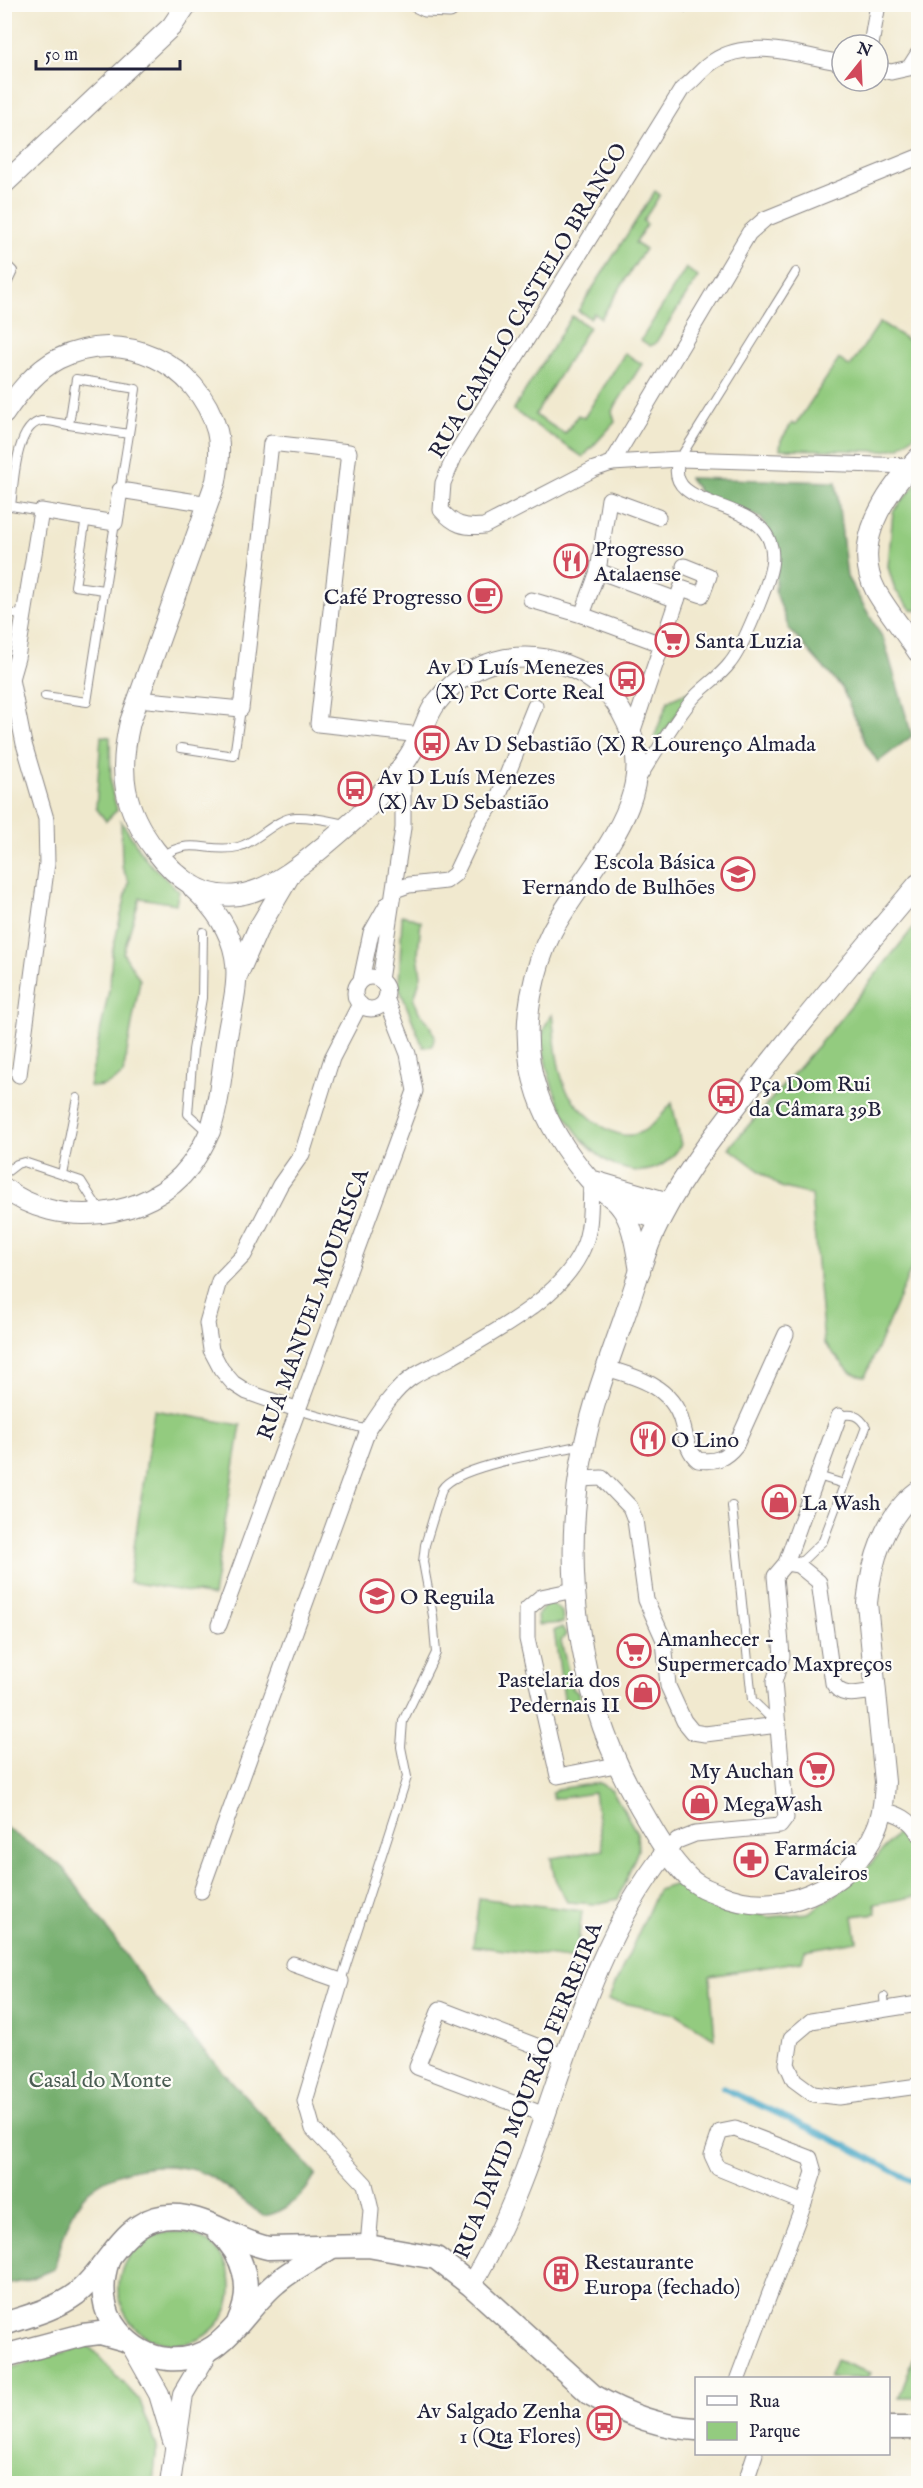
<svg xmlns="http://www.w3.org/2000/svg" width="923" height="2488" viewBox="0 0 923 2488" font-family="'IM FELL English',serif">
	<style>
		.green { fill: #93cb7f; stroke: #5a765d; stroke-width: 1.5 }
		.forest { fill: #76af6e; stroke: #4c6854; stroke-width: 1.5 }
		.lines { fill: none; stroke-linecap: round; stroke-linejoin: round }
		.stream { stroke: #47a7c6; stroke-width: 6 }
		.service-casing { stroke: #8a8685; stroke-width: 10 }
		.pedestrian-casing { stroke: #8a8685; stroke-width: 14 }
		.minor-casing { stroke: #8a8685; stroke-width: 17 }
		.tertiary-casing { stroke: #8a8685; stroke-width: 22 }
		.secondary-casing { stroke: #8a8685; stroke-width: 25 }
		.service { stroke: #fff; stroke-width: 8 }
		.pedestrian { stroke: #fff; stroke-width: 12 }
		.minor { stroke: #fff; stroke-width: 15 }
		.tertiary { stroke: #fff; stroke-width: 20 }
		.secondary { stroke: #fff; stroke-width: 22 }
		.labels { text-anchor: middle; stroke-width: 4.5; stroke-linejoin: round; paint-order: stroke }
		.street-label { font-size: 22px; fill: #22223b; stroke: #fdfcf7 }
		.poi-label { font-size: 22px; fill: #22223b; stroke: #fdfcf7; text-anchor: start }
		.park-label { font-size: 22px; fill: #4a5d53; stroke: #fdfcf7 }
	</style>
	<rect width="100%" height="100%" fill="#fdfcf7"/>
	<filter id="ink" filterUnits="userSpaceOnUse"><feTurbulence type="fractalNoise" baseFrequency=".0167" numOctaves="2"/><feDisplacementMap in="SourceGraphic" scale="12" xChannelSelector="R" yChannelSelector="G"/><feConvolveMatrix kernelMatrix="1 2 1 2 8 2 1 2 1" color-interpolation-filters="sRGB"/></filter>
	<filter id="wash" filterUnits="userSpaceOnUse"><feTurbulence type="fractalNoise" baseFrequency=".008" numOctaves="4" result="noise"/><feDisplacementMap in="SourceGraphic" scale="24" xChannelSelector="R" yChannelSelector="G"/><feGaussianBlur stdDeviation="1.35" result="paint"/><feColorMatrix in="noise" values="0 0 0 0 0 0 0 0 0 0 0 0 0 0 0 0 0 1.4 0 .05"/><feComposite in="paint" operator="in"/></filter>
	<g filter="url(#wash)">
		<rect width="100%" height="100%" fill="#f1e9cf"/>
		<g class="green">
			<path d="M655,191l5,4 -17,26 4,3 -12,19 10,6 -44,69 -7,-5 -4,5 -12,-7z"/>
			<path d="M686,268l12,9 -43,67 -5,2 -9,-6z"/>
			<path d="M572,316l17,11 -54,88 30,19 13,-19 6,3 41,-65 17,11 -30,47 3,11 -32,35 -70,-47z"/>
			<path d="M880,322l32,21 6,-11v100l-18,15 -16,4 -104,-2 1,-9 11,-17 4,1 43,-65 11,8z"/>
			<path d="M918,481v130l-7,-2 -16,-19 -7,-23 5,-55z"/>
			<path d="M688,692l3,1 -33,48 -4,-3 14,-37z"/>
			<path d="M101,736l9,1 1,50 6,23 -11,11 -10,-13z"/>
			<path d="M121,821l26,40 32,30 -3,13 -36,-6 -17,55 17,27 -17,94c-10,9 -21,15 -34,12l21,-101 2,-32 17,-71 -7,-15z"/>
			<path d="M402,915l19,6 -3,33 3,22 -7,23 5,13 9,10 7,14 -3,10 -9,1 -24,-60z"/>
			<path d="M918,922v331l-53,124 -15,-5 -26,-29 -13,-148 -30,-8 -52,-39 103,-119z"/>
			<path d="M552,1014c3,23 4,50 13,73 5,11 18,25 27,32 37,29 53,17 80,-16l9,42c-10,16 -24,27 -44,26 -56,-4 -95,-86 -94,-136 0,-8 5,-15 9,-21z"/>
			<path d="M154,1410l87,15 -28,171 -84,-14z"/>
			<path d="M547,1604l6,1 9,7 1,11 -25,2 -1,-10z"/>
			<path d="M562,1627l4,7 -5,7 11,47 6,5 2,10 -15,2 -11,-74z"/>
			<path d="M599,1783l13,7 25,43 1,17 -20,49 -23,5 -28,-2 -12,-23 -4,-21 52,-8 -9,-57 -41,6 -1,-6 5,-4z"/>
			<path d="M900,1830l14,7 4,10v49l-43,8 1,9 -23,3 4,25 -52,9 -3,11 -92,15 5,63 -38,-25 -69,-14 50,-110 19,-6 28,17 65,16 38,-4 30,-20 28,-24z"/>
			<path d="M479,1898l103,13 -6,48 -103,-13z"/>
			<circle cx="175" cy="2288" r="56"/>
			<path d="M88,2345l52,56 17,46 -4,36 -148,1v-114z"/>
			<path d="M918,2346v52h-19z"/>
			<path d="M836,2360l34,13 -3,5h-38z"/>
		</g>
		<g class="forest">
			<path d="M689,478l147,4 11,95 37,63 28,96 -34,26 -12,-18 -24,-56 -53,-59 -14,-39 4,-42 -18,-30 -58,-22z"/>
			<path d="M5,1827l59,41 92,130 160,176c-10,20 -30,39 -53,42 -17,-13 -34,-28 -52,-39 -34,-20 -102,-12 -128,20 -16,20 -22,48 -29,72l-29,12 -20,4z"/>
		</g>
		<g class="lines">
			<path class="stream" d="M723,2088l122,57 73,39"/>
		</g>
	</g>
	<g filter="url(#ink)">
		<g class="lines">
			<defs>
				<g id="service">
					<path d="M4,262l9,9 -9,19"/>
					<path d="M76,379l60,10 -7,45 -60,-9z"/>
					<path d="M680,458l116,-186"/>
					<path d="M120,490l9,-56"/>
					<path d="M41,511l-30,-5c3,-21 4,-80 30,-85 8,-1 20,3 28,4"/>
					<path d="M86,518l-11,68 29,4"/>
					<path d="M4,612l21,4"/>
					<path d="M45,696l42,6 28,-179"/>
					<path d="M181,748l53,8 7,-47"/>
					<path d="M163,856c29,-20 46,-2 75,-9 20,-5 37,-29 58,-30 16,-1 34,4 50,7"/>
					<path d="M203,932l-1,66 -9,52 -5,64 21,19"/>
					<path d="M4,1174l13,-10 7,-2 57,19 19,30"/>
					<path d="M62,1174l15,-76"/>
					<path d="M297,1410l71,20"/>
					<path d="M818,1476l26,8"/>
					<path d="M732,1506l20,194 23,22"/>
					<path d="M798,1565l25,-24 43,-114c-7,-12 -14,-14 -27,-11"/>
					<path d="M341,1981l66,-204 -6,-30 2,-26 33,-68 -3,-37 -10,-54 2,-17 17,-56c15,-24 110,-37 141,-44"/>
					<path d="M884,1997l1,13"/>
				</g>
				<path id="pedestrian" d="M638,781c17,-27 33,-55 53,-80 11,-14 28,-23 39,-38 12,-14 40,-81 42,-100 8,-71 -113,-46 -93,-104"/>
				<g id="minor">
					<path d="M415,4l10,5 25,1 7,-6"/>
					<path d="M686,4h1"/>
					<path d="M871,45l7,-41"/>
					<path d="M842,63c-40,-7 -92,-26 -128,-2 -12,7 -20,20 -32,28l-227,366 -12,28 -2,27c13,15 23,18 43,16l110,-57 18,-6 67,-4 232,7"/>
					<path d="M878,69l13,3 18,-4 9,-14"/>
					<path d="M612,463l137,-230 16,-14 153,-62"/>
					<path d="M598,571l11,-72 49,18"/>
					<path d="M531,600l51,15"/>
					<path d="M677,600l4,-12 21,7 7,-19 -25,-10"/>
					<path d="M4,678l7,1 13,65 22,75 1,44 -28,212"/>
					<path d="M11,679l6,-21 24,-147 74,12 5,-33 89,14"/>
					<path d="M138,699l103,10 30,-266 78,9 -31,272 103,11"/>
					<path d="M632,733l45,-133 -79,-29 -16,44 79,29"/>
					<path d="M395,890l14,-5 37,-4 9,-7 25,-53 19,-26 36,-89"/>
					<circle cx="371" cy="993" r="16"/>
					<path d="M361,980l10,-47 17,-30"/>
					<path d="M380,980l23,-152v-63"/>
					<path d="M606,1368c32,9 67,19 76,55 4,14 5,28 16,37 17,3 28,-2 38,-15l50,-111"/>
					<path d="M296,1409l-49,-17 -14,-9 -12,-14 -10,-19 -4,-27 12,-42 25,-26 36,-70 22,-31 30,-96 28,-54"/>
					<path d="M579,1479l23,-1 28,29 5,13 11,80 18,40 4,46 16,35 9,11 12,2 73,-9"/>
					<path d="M786,1563l12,2 21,17 14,101c9,17 27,9 43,8"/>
					<path d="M574,1590l-33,7 -14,12v30l31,137 58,-11"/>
					<path d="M219,1625l196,-534 -7,-37 -22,-56"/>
					<path d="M883,1810c16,4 27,9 35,23"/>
					<path d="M666,1852l11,-11 18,-7 85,-8 6,-8 -12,-136 8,-26 -7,-80 11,-13 53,-147"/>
					<path d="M201,1891l167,-461c12,-18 25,-39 43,-52 11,-8 25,-13 37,-19 45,-26 114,-61 135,-111 9,-20 7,-46 8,-68"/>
					<path d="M293,1964l48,17 -36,120 8,28 52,55 6,26 -3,36"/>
					<path d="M918,2004l-107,17 -20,17 -4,26 7,16 19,14 26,3 79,-11"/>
					<path d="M545,2115l-128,-48 23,-58 125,48"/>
					<path d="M735,2129l75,29 4,14 -10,31 -86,-35 -6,-13 8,-23z"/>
					<path d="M738,2378l66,-175"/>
					<path d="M745,2484l10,-30"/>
				</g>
				<g id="tertiary">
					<path d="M4,184l168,-158 15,-22"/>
					<path d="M4,414c14,-21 31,-43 54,-55 64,-32 140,3 159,72 4,16 2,33 -1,50l-86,241c-12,51 -7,86 25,128 56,74 109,47 168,-3 25,-21 49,-41 69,-67 11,-14 22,-30 29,-46 5,-11 8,-22 15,-31 42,-56 118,-60 168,-14 11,10 17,21 23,34 37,78 -41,144 -75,208 -10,20 -17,44 -21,65 -13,71 12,130 58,183 9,10 23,17 31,27 14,18 16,44 20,65"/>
					<path d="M918,458c-31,33 -68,85 -42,133 12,21 29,41 42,61"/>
					<path d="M918,884c-59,71 -121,142 -177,216 -33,43 -66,86 -88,135 -12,28 -20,58 -30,86 -14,40 -29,79 -38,121 -25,119 -9,253 52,360 15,26 29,53 51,75 9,9 18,12 30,17 59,27 133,-5 158,-64 7,-15 8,-31 9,-48l-18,-179c4,-40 17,-87 51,-112"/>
					<path d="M238,974l19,-43 33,-56"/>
					<path d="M594,1181l75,22"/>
					<path d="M4,1188c53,42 145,32 186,-22 7,-10 15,-23 20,-35 10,-30 12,-63 17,-94 4,-26 13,-55 8,-81 -5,-27 -22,-50 -42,-68"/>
					<path d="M620,1206l40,14"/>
					<path d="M471,2285c83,-135 95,-307 195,-433"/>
					<path d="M132,2346l27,48 14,47"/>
					<path d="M170,2484l13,-90 25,-42"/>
				</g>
				<g id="secondary">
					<path d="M219,2232c25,23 35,56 20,88"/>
					<path d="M108,2261c-8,23 -6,51 10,70 13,16 29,26 50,28 55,4 72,-46 108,-76 16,-14 36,-23 54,-35"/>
					<path d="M4,2324c24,-8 52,-15 72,-30 38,-30 50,-87 110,-77 29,5 53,25 82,31l100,-2 68,12 35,27 121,110c33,19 66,32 104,34"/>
					<path d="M4,2356l79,-21 17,-2 25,7"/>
					<path d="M888,2428h30"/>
				</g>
			</defs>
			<use href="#service" class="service-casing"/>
			<use href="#pedestrian" class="pedestrian-casing"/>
			<use href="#minor" class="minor-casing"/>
			<use href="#tertiary" class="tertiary-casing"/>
			<use href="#secondary" class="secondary-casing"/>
			<use href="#service" class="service"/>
			<use href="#pedestrian" class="pedestrian"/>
			<use href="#minor" class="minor"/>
			<use href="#tertiary" class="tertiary"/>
			<use href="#secondary" class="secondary"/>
		</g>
	</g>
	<defs>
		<symbol id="restaurant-ring" viewBox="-11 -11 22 22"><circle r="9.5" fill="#fdfcf7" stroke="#d1495b" stroke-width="1.5"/><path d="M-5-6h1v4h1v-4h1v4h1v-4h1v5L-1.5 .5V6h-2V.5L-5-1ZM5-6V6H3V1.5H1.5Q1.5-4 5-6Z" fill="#d1495b"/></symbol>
		<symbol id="cafe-ring" viewBox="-11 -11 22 22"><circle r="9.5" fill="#fdfcf7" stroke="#d1495b" stroke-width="1.5"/><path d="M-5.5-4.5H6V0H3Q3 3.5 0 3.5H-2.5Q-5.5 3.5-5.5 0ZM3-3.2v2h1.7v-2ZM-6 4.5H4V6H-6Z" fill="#d1495b"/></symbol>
		<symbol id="supermarket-ring" viewBox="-11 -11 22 22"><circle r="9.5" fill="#fdfcf7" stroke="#d1495b" stroke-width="1.5"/><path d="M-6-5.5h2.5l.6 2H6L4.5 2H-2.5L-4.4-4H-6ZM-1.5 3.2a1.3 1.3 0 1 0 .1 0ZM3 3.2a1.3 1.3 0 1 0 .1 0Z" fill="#d1495b"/></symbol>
		<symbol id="bus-ring" viewBox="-11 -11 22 22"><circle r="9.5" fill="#fdfcf7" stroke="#d1495b" stroke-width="1.5"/><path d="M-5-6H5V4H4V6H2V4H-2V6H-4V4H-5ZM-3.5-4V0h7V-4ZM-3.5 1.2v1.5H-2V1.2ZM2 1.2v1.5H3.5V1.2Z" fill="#d1495b"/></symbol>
		<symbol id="school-ring" viewBox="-11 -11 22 22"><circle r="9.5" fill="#fdfcf7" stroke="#d1495b" stroke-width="1.5"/><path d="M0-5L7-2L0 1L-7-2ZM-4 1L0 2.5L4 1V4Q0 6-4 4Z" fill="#d1495b"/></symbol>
		<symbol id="shop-ring" viewBox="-11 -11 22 22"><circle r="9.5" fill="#fdfcf7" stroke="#d1495b" stroke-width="1.5"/><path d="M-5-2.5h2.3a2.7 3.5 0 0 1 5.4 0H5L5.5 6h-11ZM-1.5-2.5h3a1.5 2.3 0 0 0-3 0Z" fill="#d1495b"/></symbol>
		<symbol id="pharmacy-ring" viewBox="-11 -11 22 22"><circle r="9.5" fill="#fdfcf7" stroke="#d1495b" stroke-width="1.5"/><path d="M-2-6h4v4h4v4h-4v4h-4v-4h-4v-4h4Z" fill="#d1495b"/></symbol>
		<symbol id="building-ring" viewBox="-11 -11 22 22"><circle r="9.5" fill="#fdfcf7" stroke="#d1495b" stroke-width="1.5"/><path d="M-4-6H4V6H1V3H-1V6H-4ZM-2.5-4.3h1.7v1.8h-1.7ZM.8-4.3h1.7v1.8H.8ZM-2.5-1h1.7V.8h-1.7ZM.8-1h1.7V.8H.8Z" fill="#d1495b"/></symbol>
	</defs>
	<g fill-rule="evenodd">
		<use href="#restaurant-ring" x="552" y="542" width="38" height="38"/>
		<use href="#cafe-ring" x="466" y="577" width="38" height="38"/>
		<use href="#supermarket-ring" x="653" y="621" width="38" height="38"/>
		<use href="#bus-ring" x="608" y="660" width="38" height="38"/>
		<use href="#bus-ring" x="413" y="724" width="38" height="38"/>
		<use href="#bus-ring" x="336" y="770" width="38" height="38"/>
		<use href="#school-ring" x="719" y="855" width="38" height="38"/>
		<use href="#bus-ring" x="707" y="1077" width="38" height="38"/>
		<use href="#restaurant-ring" x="629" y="1420" width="38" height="38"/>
		<use href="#shop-ring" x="760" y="1483" width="38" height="38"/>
		<use href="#school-ring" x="358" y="1577" width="38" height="38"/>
		<use href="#supermarket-ring" x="615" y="1632" width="38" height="38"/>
		<use href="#shop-ring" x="624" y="1673" width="38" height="38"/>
		<use href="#supermarket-ring" x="798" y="1751" width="38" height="38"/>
		<use href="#shop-ring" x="681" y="1784" width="38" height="38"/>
		<use href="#pharmacy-ring" x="732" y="1841" width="38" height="38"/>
		<use href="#building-ring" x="542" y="2255" width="38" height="38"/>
		<use href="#bus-ring" x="585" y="2404" width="38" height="38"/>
	</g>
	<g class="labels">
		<g class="street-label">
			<text transform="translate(527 300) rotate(-59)" y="8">RUA CAMILO CASTELO BRANCO</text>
			<text transform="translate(312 1304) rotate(-70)" y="8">RUA MANUEL MOURISCA</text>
			<text transform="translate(527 2090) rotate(-68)" y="8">RUA DAVID MOURÃO FERREIRA</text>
		</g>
		<g class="poi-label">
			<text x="594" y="556">Progresso<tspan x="594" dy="25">Atalaense</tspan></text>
			<text x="462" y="604" text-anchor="end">Café Progresso</text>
			<text x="695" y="648">Santa Luzia</text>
			<text x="604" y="674" text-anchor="end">Av D Luís Menezes<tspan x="604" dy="25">(X) Pct Corte Real</tspan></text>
			<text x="455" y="751">Av D Sebastião (X) R Lourenço Almada</text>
			<text x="378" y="784">Av D Luís Menezes<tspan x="378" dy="25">(X) Av D Sebastião</tspan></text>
			<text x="715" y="869" text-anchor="end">Escola Básica<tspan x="715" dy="25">Fernando de Bulhões</tspan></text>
			<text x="749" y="1091">Pça Dom Rui<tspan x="749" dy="25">da Câmara 39B</tspan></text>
			<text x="671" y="1447">O Lino</text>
			<text x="802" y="1510">La Wash</text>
			<text x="400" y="1604">O Reguila</text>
			<text x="657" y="1646">Amanhecer -<tspan x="657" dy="25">Supermercado Maxpreços</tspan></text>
			<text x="620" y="1687" text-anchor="end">Pastelaria dos<tspan x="620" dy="25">Pedernais II</tspan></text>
			<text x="794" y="1778" text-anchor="end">My Auchan</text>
			<text x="723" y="1811">MegaWash</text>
			<text x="774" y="1855">Farmácia<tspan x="774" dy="25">Cavaleiros</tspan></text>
			<text x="584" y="2269">Restaurante<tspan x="584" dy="25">Europa (fechado)</tspan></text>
			<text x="581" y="2418" text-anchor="end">Av Salgado Zenha<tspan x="581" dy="25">1 (Qta Flores)</tspan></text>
		</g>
		<g class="park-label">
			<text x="100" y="2087">Casal do Monte</text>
		</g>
	</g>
	<rect width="923" height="2488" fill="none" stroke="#fdfcf7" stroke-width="24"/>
	<rect x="695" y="2377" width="195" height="78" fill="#fdfcf7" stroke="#a5a5ac" stroke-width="1.5"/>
	<rect x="707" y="2396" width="30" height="9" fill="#ffffff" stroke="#a5a5ac" stroke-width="1.5"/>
	<text x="749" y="2407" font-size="18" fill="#22223b">Rua</text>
	<rect x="707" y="2422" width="30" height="18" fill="#93cb7f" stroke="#a5a5ac" stroke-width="1.5"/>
	<text x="749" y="2437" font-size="18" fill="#22223b">Parque</text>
	<g transform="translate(860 63) rotate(18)"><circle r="28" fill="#fdfcf7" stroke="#a5a5ac" stroke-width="1.5"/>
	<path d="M0-4.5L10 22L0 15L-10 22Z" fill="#d1495b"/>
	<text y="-9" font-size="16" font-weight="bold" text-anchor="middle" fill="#22223b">N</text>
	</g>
	<path d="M36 60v9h144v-9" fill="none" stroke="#22223b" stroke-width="3"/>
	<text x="45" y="60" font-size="18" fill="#22223b" stroke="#fdfcf7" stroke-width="4.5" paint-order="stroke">50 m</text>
</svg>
